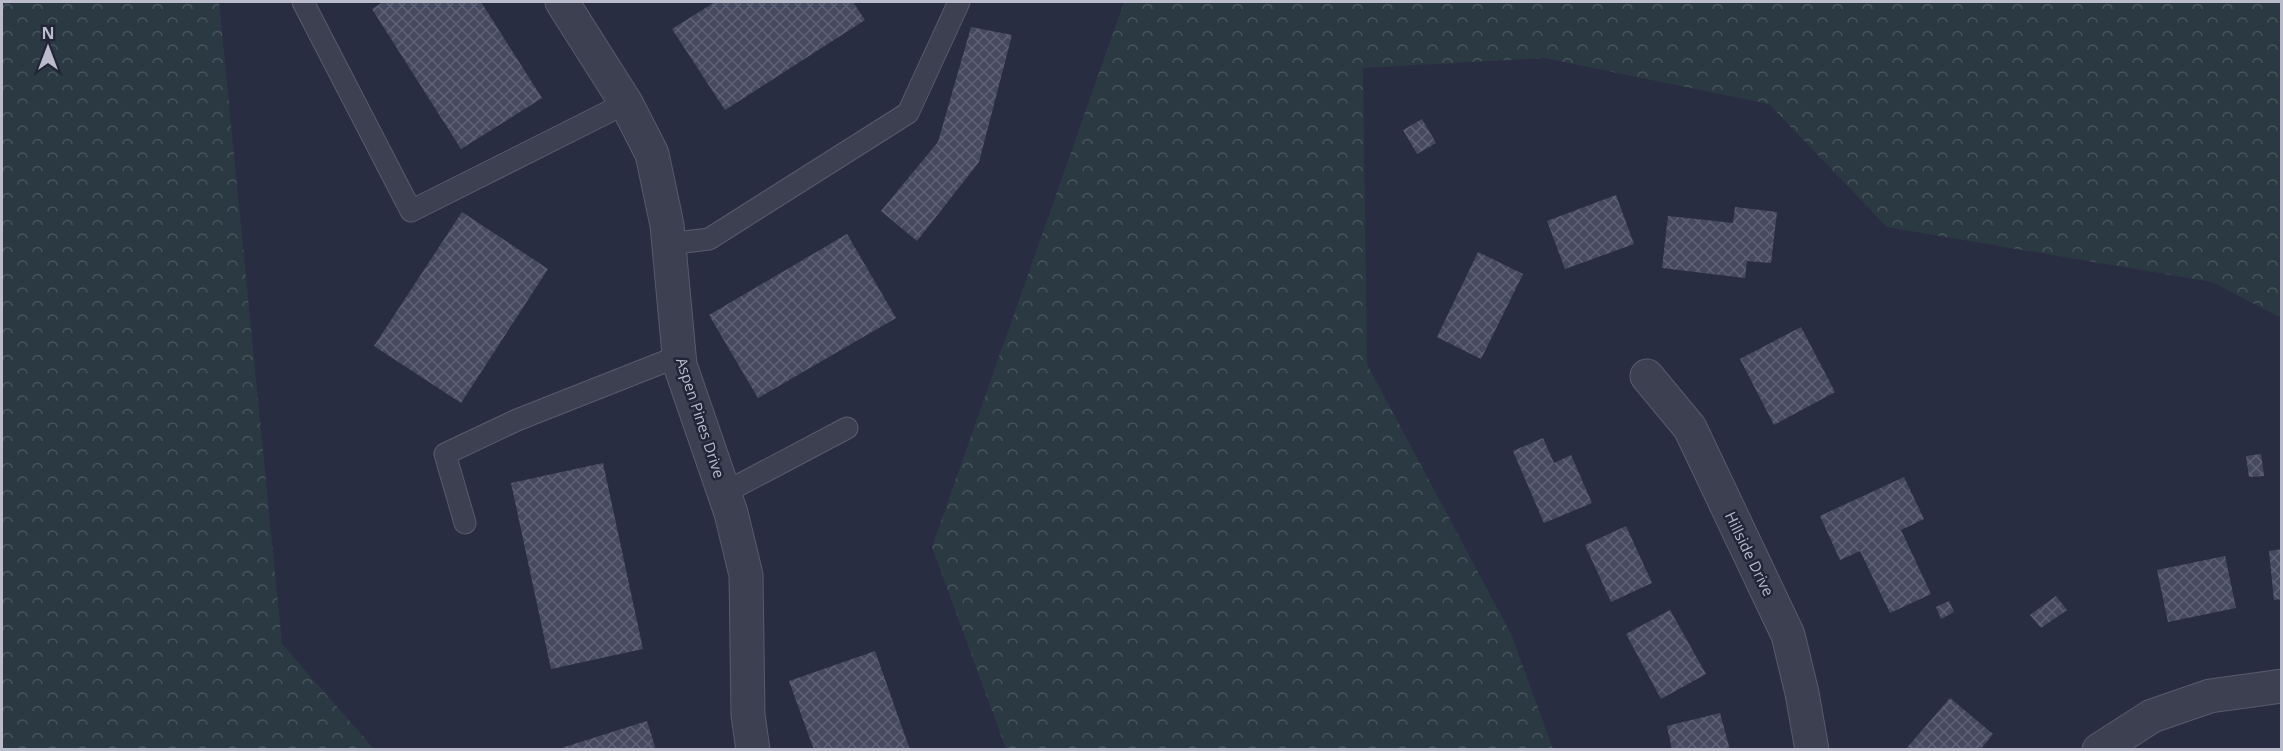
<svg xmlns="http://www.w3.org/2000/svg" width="2283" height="751" viewBox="0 0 2283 751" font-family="'Open Sans',sans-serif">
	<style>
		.forest { fill: url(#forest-crowns) }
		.building { fill: url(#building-cross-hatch) }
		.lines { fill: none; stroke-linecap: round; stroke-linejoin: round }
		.lane-casing { stroke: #585b6c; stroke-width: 23 }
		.street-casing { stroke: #585b6c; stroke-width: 35 }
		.lane { stroke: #3d4051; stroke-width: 21 }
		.street { stroke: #3d4051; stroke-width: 33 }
		.labels { text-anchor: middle; stroke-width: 5; stroke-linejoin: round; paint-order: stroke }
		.street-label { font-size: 15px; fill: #babccb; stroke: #222537 }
	</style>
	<defs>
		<pattern id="forest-crowns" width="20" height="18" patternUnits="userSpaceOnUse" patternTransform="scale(1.5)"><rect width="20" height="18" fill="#2b3942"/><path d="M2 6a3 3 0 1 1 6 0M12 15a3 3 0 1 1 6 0" fill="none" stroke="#48545c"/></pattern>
		<pattern id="building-cross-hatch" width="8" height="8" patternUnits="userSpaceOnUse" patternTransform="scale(1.5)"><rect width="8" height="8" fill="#464a61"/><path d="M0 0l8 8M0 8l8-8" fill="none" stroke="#5f6276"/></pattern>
	</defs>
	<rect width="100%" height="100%" fill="#292d41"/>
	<g class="forest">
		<path d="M2,2h217l63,642 92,105h-372z"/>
		<path d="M1124,2h1157v316l-69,-36 -325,-55 -118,-123 -225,-46 -181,10 4,296 144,270 42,115h-547l-74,-202z"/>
	</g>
	<g class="building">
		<path d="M383,2h98l61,96 -81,51 -89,-140z"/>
		<path d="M715,2h138l12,18 -140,90 -53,-81z"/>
		<path d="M971,27l41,8 -33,127 -62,79 -36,-30 57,-69z"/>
		<path d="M1422,119l14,24 -19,11 -14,-24z"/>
		<path d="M1616,195l18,49 -69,25 -18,-48z"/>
		<path d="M1735,207l42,5 -6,51 -24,-2 -2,17 -83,-10 6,-52 65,7z"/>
		<path d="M462,212l86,57 -87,134 -87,-57z"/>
		<path d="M847,234l49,84 -138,80 -49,-83z"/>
		<path d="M1478,252l45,22 -42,85 -44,-22z"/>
		<path d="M1801,327l34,65 -61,33 -34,-66z"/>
		<path d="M1543,438l11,25 17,-8 21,48 -48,20 -31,-72z"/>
		<path d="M2261,454l3,22 -15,1 -3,-21z"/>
		<path d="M603,463l40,186 -92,20 -40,-186z"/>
		<path d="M1904,477l20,42 -23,11 30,64 -41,19 -30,-62 -20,9 -20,-44z"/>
		<path d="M1626,526l26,57 -41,19 -26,-57z"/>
		<path d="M2282,549v50l-8,1 -5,-49z"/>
		<path d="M2225,556l11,52 -68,14 -11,-52z"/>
		<path d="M2056,596l11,14 -26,18 -11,-13z"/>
		<path d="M1949,601l5,11 -13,7 -5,-12z"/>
		<path d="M1670,610l36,64 -45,25 -35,-65z"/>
		<path d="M875,651l35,99h-96l-25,-69z"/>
		<path d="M1950,698l43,36 -13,16h-75z"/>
		<path d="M1720,713l10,37h-58l-5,-24z"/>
		<path d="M647,721l9,29h-98v-1z"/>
	</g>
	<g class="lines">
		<defs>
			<g id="lane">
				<path d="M303,2l108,209 215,-108"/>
				<path d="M668,244l41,-5 199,-126 51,-111"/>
				<path d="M724,493l123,-65"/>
				<path d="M465,523l-20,-69 72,-34 162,-64"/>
			</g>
			<g id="street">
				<path d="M562,2l64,101 26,51 15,71 13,140 51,148 15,62 2,140 5,35"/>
				<path d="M1647,376l43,52 98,207 14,58 10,57"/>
				<path d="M2099,750l53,-34 58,-20 72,-10"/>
			</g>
		</defs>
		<use href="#lane" class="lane-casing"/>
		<use href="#street" class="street-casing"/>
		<use href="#lane" class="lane"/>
		<use href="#street" class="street"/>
	</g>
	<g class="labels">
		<g class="street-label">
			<text transform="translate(700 418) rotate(72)" y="5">Aspen Pines Drive</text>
			<text transform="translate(1749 554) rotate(64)" y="5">Hillside Drive</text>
		</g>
	</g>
	<rect width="2283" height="751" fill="none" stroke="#babccb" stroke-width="6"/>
	<g transform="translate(48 48)" stroke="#222537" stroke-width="4.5" paint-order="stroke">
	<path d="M0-4.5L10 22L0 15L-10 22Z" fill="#babccb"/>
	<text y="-9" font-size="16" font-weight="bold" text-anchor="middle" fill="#babccb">N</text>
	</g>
</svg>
